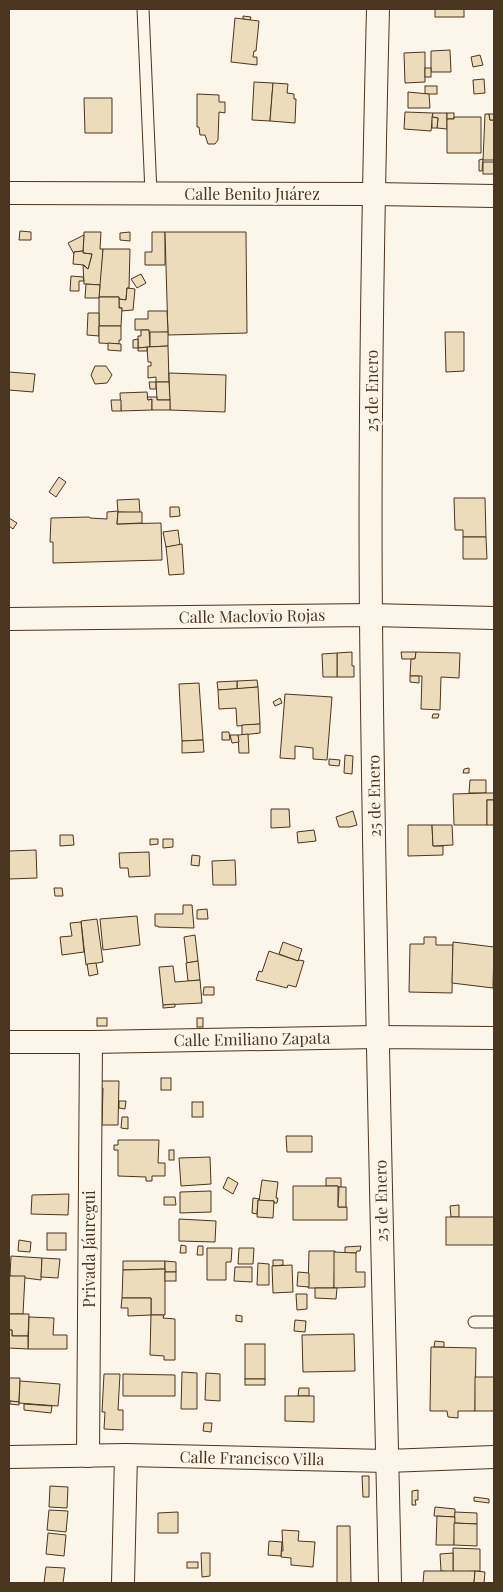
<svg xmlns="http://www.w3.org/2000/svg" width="503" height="1592" viewBox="0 0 503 1592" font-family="'Playfair Display',serif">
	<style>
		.building { fill: #ecdcbc; stroke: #4a3520 }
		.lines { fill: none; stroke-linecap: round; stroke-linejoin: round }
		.service-casing { stroke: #4a3520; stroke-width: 13 }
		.minor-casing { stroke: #4a3520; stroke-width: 24 }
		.service { stroke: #fbf6e9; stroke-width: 11 }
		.minor { stroke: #fbf6e9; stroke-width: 22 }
		.labels { text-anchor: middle; stroke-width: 4; stroke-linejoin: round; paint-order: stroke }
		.street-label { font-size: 16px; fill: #4a3520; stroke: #fbf6e9 }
	</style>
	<rect width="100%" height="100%" fill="#fbf6e9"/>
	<g class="building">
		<rect x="435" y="9" width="29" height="8"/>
		<path d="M243,16l8,1 -1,3 -7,-1z"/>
		<path d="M235,18l24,3 -3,30h-2l-1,6h4v8l-26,-3z"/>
		<path d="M450,50l1,22h-20v-21z"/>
		<path d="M425,52v30l-20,1 -1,-30z"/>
		<path d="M480,55l3,10 -10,2 -2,-10z"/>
		<rect x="425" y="68" width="6" height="9"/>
		<path d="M484,79l1,14 -11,1 -1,-14z"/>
		<path d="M254,82l19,1 -3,38 -18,-1z"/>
		<path d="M273,83l15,1 -1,9 7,1v5h2l-1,24 -25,-2z"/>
		<rect x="425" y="86" width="12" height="8"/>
		<path d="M408,92l21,2 1,14h-22z"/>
		<path d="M197,94l22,1v7h6v11l-6,-1 -1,28 -3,4h-7l-3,-9h-5l-1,-8h-2z"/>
		<path d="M84,98h28v35h-27z"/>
		<path d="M405,112l28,1 -2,18 -27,-2z"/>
		<path d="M433,113h14v16l-10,-1 1,-10 -6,-1z"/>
		<rect x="447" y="113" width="7" height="6"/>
		<path d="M485,114h4l1,6h4v40h-11z"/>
		<path d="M489,114h5v6h-4z"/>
		<path d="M432,117l6,1 -1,10h-5z"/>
		<path d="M454,117h27v36h-34v-34h7z"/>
		<path d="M483,159l-1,12h-3v-11z"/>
		<rect x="483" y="162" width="11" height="12"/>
		<path d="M20,231l11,1v8h-12z"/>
		<path d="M84,232h17l-1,17h3l-2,36 -17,-1 -1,-19 5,4 4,-15 -9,-1z"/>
		<path d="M130,232v9l-10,-1v-7z"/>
		<path d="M152,232h13v33h-20v-13h7z"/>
		<path d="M165,232h81l1,101 -79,2z"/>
		<path d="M84,235l-1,16 -9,1v2l-6,-11z"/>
		<path d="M103,249h27l-1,39h-2l-1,12 -7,-1v-2h-20z"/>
		<path d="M83,251v2l9,1 -4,15 -4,-4 -11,-1 1,-12z"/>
		<path d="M141,274l5,9 -9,5 -6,-9z"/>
		<path d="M71,276l12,1 1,4h-5v10h-9z"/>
		<path d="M86,284l14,1 -1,13h-14z"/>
		<path d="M127,288l8,1 -2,21 -12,1 1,-3h-3v-9l7,1z"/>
		<path d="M99,297h20v11h3l-1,18h-22z"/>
		<path d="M148,311h19l1,21 -19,1v-3h-14v-11h13z"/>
		<path d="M88,313h11v23l-12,-1z"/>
		<path d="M99,326h22v14h-2v4l-20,-1z"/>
		<path d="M141,330h8l1,17 -12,1v-12h3z"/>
		<path d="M150,332h18v14l-18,1z"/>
		<path d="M445,332h19v39l-18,1z"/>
		<path d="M138,339v9h-5v-8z"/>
		<path d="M108,343l13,1v7l-13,-1z"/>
		<path d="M168,346l1,36h-13v-5l-8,1v-12h3v-4h-3l-1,-15z"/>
		<path d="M147,347v4h-9v-3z"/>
		<path d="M95,366h11l6,9 -5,8 -12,1 -4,-9z"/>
		<path d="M9,372l26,2 -2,18 -24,-2z"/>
		<path d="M169,373l57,2 -1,37 -55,-2z"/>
		<path d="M149,382h7v7h-6z"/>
		<path d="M156,382h13l1,18h-13z"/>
		<path d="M147,392l1,8 4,-1v11l-31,1 -1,-18z"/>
		<path d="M147,397h10v3h13v10h-18v-11l-4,1z"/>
		<path d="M111,400h10v11h-9z"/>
		<path d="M59,477l7,5 -10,15 -7,-5z"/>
		<path d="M454,498h31l1,39h-23v-7h-8z"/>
		<path d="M139,499l1,14 -22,-1 -1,-12z"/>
		<path d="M170,507h9l1,9 -10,1z"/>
		<path d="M118,511l-1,13 44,-1 1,37 -109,3v-21h-3l1,-24 38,-1 1,1 17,1v-7z"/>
		<path d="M118,512h24v11l-25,1z"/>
		<path d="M9,518l8,5 -4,6 -4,-3z"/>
		<path d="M178,530l2,15 -14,2 -3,-15z"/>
		<path d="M463,537h23l1,22h-24z"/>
		<path d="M182,544l2,30 -15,1 -3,-28z"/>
		<path d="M352,652v14h2v11h-17v-24z"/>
		<path d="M401,652h15l-1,7h-13z"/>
		<path d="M416,652l44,1 -1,25 -18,-1 -1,33 -19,-1 1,-33h-12l1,-17h4z"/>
		<path d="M337,653v24h-14l-1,-23z"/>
		<path d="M410,676h9v7l-9,-1z"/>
		<path d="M257,680l1,7 -21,2v-8z"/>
		<path d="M237,681v8l-19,1 -1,-8z"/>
		<path d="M199,683l4,57 -21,1 -3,-57z"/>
		<path d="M258,687l2,37 -23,2 -1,-18 -17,1 -1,-19z"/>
		<path d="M285,694l47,3 -5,63 -14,-1v-11l-18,-2v13l-15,-1z"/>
		<path d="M280,698l2,5 -7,3 -2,-4z"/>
		<path d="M433,714h6l-1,4h-6z"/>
		<path d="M260,724v9l-18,2v-10z"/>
		<path d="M222,732h7l1,8h-8z"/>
		<path d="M248,734l1,19h-10l-1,-18z"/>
		<path d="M230,735h8l1,7 -7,1z"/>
		<path d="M203,740l1,12 -22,1v-12z"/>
		<path d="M345,755l8,1 -1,18 -8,-1z"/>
		<path d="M329,759l11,1 -1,6 -10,-1z"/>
		<path d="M469,768v5h-6l1,-4z"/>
		<path d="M470,780h16v13h-17z"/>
		<path d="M486,793h8v7h-7v25h-33l-1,-31z"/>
		<rect x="487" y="800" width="7" height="25"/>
		<path d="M271,809h18l1,18 -19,1z"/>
		<path d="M353,811l4,14 -7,2h-11l-3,-10z"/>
		<path d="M408,825h24l1,21h10v9l-35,1z"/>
		<path d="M432,825h20l1,20 -20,1z"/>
		<path d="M314,830l2,11 -18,2 -1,-11z"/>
		<path d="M60,835h13l1,10 -14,1z"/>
		<path d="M150,839h8v5l-8,1z"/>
		<path d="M163,839h10v8l-10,1z"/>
		<path d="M36,850l1,28 -28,1v-28z"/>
		<path d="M149,852l1,24 -21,1 -1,-9h-8l-1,-15z"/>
		<path d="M192,855l8,1 -1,10 -8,-1z"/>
		<path d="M235,860l1,25h-23l-1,-24z"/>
		<path d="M54,888h8l1,8h-8z"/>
		<path d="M183,905h9l2,23 -36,-1v-1h-3v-12h28z"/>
		<path d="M207,909l1,10h-11v-9z"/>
		<path d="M137,916l3,29 -37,5 -3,-31z"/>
		<path d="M97,919l6,43 -17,3 -5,-44z"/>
		<path d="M81,922l3,30 -22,3 -2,-18 12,-1 -2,-13z"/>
		<path d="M195,935l3,26 -11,2 -3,-26z"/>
		<path d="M424,937h12v8h17l-1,48 -43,-1 1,-48h14z"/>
		<path d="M283,942l19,7 -4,12 -19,-7z"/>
		<path d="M453,942l41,5 -1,41 -41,-5z"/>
		<path d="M269,951l29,10 1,-1 5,1 -8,26 -8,-2 -1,3 -31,-8 3,-9 3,1z"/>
		<path d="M198,961l2,19 -12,1 -2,-18z"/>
		<path d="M96,963l2,11 -9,2 -2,-12z"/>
		<path d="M173,966l2,16 25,-2 2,23 -39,2 -4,-38z"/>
		<path d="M204,987h10v8h-11z"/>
		<path d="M175,1004v3l-12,1v-3z"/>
		<rect x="97" y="1018" width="10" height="8"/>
		<rect x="197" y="1018" width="6" height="9"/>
		<rect x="161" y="1078" width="10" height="12"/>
		<path d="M101,1081h18l-1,44h-16l1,-37h-2z"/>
		<path d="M119,1101h7l-1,8 -6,-1z"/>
		<rect x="192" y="1102" width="11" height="15"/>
		<path d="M122,1117h6v12l-7,-1z"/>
		<path d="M286,1136h26v16h-25z"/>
		<path d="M118,1140h41l-1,23h7v13h-13v5h-6v-4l-28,-1v-26h-4v-5h4z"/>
		<rect x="169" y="1150" width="5" height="10"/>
		<path d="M210,1157l1,27 -30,2 -2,-28z"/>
		<path d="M228,1177l10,6 -5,11 -10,-6z"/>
		<path d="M326,1178h15v10l-2,-1 -1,-1h-12z"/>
		<path d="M262,1180l16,2 -2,16h2l-1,5h-3v-2h-15z"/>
		<path d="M293,1186h45v21h9v13h-54z"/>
		<path d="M339,1187h7v20h-8z"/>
		<path d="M211,1191v21l-31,1v-21z"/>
		<path d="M69,1194l-1,21 -37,-1 1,-19z"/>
		<path d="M164,1197h11l1,8h-12z"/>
		<path d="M253,1198l7,1 -2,1 -1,14 -5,-1z"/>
		<path d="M258,1200l16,1 -1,17 -16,-1z"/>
		<path d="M459,1205v12h-8l-1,-11z"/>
		<rect x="446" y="1217" width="48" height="28"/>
		<path d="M179,1219l37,2 -1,21 -36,-1z"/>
		<rect x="47" y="1233" width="19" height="17"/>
		<path d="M19,1240l12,2 -1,10 -12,-1z"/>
		<path d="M181,1245l5,1v7h-6z"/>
		<path d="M198,1246h5v9h-6z"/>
		<path d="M361,1246l-1,5h-3l-1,2h-11v-6z"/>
		<path d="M207,1248h25l-1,14h-5v18h-19z"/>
		<path d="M239,1248h15l-1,16h-15z"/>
		<path d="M309,1251h26l-1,37h-26z"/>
		<path d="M334,1252l22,1v19h9v15l-31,1z"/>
		<path d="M11,1256l31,2 -1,22 -31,-4z"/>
		<path d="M42,1258l18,1 -2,19 -17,-1z"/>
		<path d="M273,1260h10v5l-10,1z"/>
		<path d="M123,1261h42v8l-42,1z"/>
		<path d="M165,1261l11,1v10h-11z"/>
		<path d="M258,1263l11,1v21h-12z"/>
		<path d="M292,1265l1,27 -20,1 -1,-27z"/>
		<path d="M235,1267h17v15l-18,-1z"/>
		<path d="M165,1269v46h-14v-17h-29l1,-28z"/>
		<rect x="165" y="1272" width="11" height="9"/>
		<path d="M298,1272l11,1v14l-12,-1z"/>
		<path d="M9,1276h16l-2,38h-14z"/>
		<path d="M315,1288h22l-1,11 -21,-1z"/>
		<path d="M296,1294h11v15l-10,1z"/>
		<path d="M122,1298h29v17l-23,1v-8h-7z"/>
		<path d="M9,1314h20l-1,22h-16v-6h-3z"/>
		<path d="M151,1315h13l-1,3 12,1v41h-11v-4l-14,-1z"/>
		<path d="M236,1315l6,1v6l-6,-1z"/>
		<path d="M29,1317l25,1 -1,17h14v14h-39z"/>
		<path d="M295,1320l11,1 -1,11 -11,-1z"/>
		<path d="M9,1330h3v6h16v13l-19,-1z"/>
		<path d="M354,1334l1,37 -52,1 -1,-37z"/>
		<path d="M435,1341l9,1v5h-10z"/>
		<rect x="245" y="1344" width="20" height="35"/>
		<path d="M431,1347l45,1 -1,63h-17v7l-10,-1 -1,-6h-17z"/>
		<path d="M182,1372l15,1v36h-16z"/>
		<path d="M206,1373l14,1v27l-15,-1z"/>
		<path d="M104,1374h16l-2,36h5v20l-19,-1 1,-17h-3z"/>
		<path d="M123,1374l52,1v21h-52z"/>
		<rect x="475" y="1377" width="19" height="34"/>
		<path d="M9,1378h11l-1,24 -10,-1z"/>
		<rect x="245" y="1379" width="20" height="6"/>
		<path d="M20,1381l40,3 -2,22 -39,-3z"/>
		<path d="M299,1388h10v8h-11z"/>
		<path d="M285,1396h29v26l-29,-1z"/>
		<path d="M10,1401l9,1v3l-9,-1z"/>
		<path d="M24,1404l28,2 -1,7 -27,-3z"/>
		<path d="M204,1423h8l-1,9 -8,-1z"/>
		<path d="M362,1476h7v21h-6z"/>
		<path d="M50,1486l18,1 -1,21 -18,-1z"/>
		<path d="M418,1490v10h-3l1,5h-4v-14z"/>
		<path d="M474,1497l15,2v4l-15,-2z"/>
		<path d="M435,1507l20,2v8l-21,-1z"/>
		<path d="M49,1510l19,1 -2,21 -19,-2z"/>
		<path d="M178,1512v21h-20v-20z"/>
		<path d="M455,1512l22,1v11l-23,-1z"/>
		<path d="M437,1516l18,1 -1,28h-18z"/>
		<path d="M454,1523l23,1v22l-23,-1z"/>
		<path d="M337,1526h13l1,57h-14z"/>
		<path d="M282,1530l17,1 -1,10 17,1 -2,25 -22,-2v-7l-10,-1v-6h2z"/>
		<path d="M48,1533l18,2 -2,21 -18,-2z"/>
		<path d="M269,1541l13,1 -1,14 -13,-1z"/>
		<path d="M453,1548l27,1v22l-27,1z"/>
		<path d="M201,1553h9v23l-8,1z"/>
		<path d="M453,1553v19l-12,-1 -1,-17z"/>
		<rect x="187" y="1562" width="11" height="6"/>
		<path d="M46,1567l19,1 -2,15h-19z"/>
		<path d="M424,1571h51l-1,12h-51z"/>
		<path d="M475,1571l10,1 -1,11h-10z"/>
	</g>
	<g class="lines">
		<defs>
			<g id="service">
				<path d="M143,9l8,184"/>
				<path d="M474,1322h20"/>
			</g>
			<g id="minor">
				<path d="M378,9c-5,203 -9,406 -7,609 3,322 12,644 19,965"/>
				<path d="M9,193l365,1 120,2"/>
				<path d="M9,619l362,-4 123,3"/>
				<path d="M9,1042h82l286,-5 117,1"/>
				<path d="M88,1456l3,-414"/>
				<path d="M9,1457l117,-2 261,6 107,-4"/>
				<path d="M123,1583l3,-128"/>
			</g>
		</defs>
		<use href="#service" class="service-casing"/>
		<use href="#minor" class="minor-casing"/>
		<use href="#service" class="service"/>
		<use href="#minor" class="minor"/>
	</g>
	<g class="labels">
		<g class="street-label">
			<text x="252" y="200">Calle Benito Juárez</text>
			<text transform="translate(372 391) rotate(-90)" y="6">25 de Enero</text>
			<text transform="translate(252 616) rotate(-1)" y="6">Calle Maclovio Rojas</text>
			<text transform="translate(374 796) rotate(-91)" y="6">25 de Enero</text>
			<text transform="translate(252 1039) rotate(-1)" y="6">Calle Emiliano Zapata</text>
			<text transform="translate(381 1201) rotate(-91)" y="6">25 de Enero</text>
			<text transform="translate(89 1249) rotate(-90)" y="6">Privada Jáuregui</text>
			<text transform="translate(252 1458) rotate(1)" y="6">Calle Francisco Villa</text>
		</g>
	</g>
	<rect width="503" height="1592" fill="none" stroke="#4a3520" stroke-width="20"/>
</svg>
